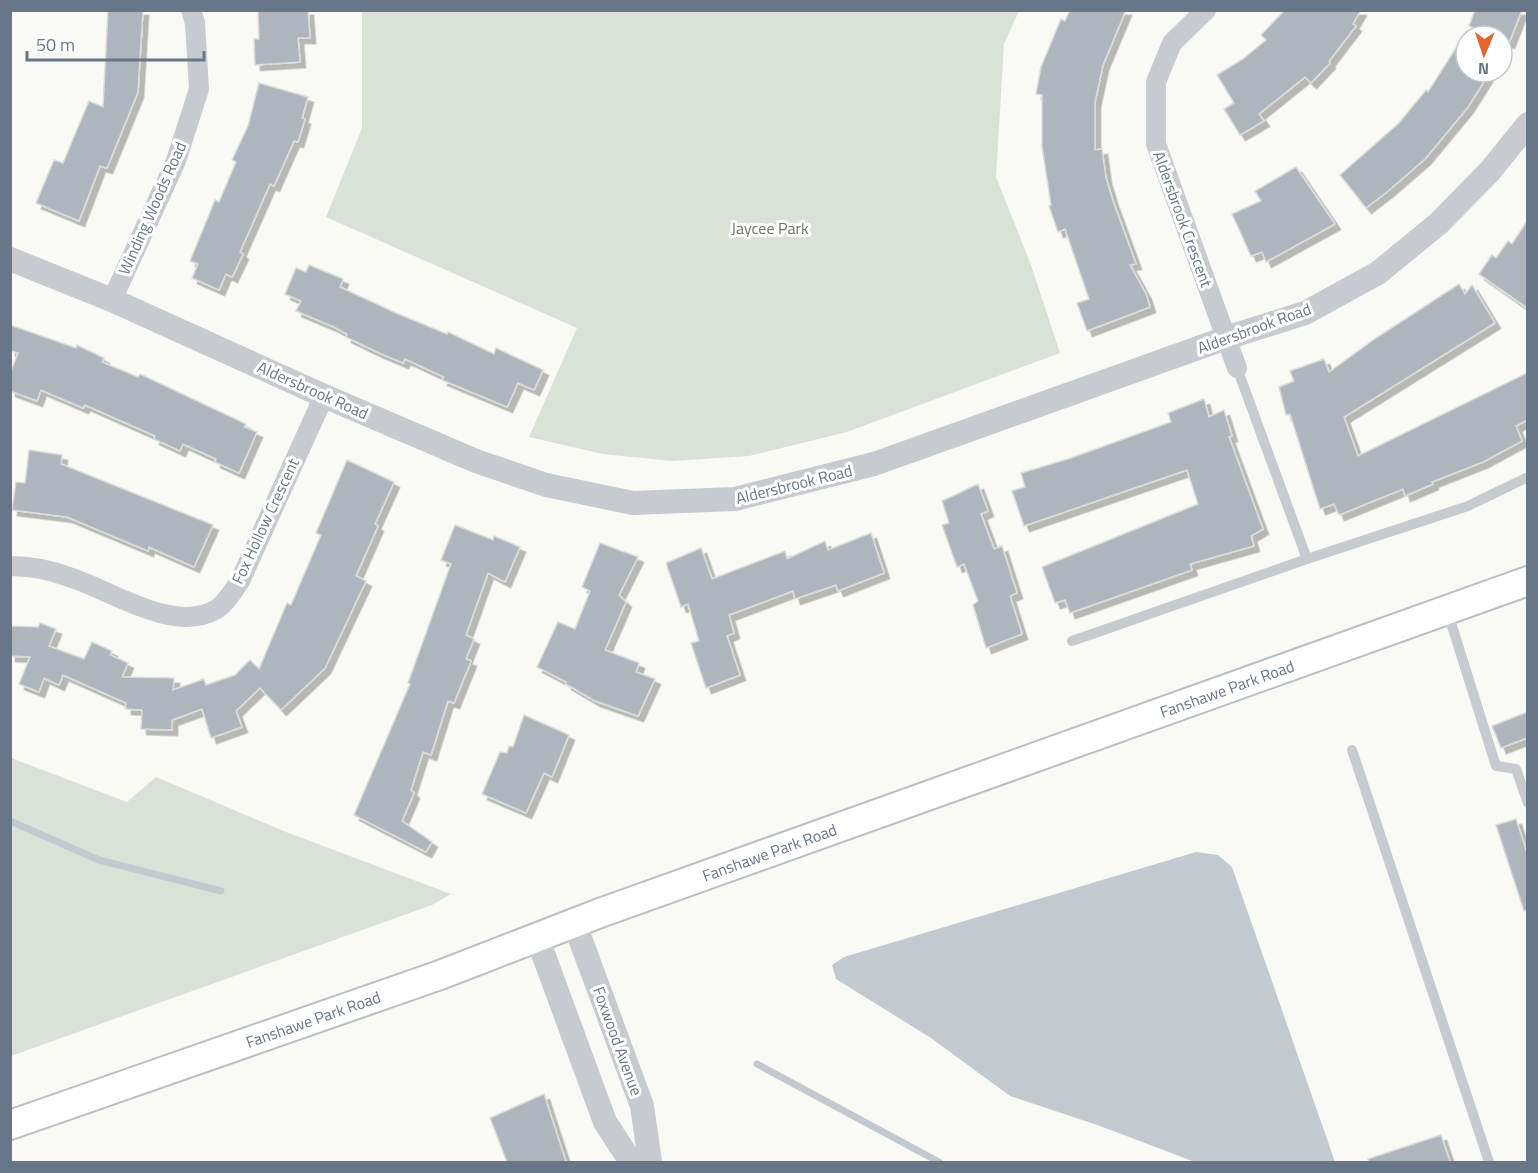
<svg xmlns="http://www.w3.org/2000/svg" width="1538" height="1173" viewBox="0 0 1538 1173" font-family="'Titillium Web',sans-serif">
	<style>
		.green { fill: #dae1d7 }
		.water { fill: #c2cacf }
		.lines { fill: none; stroke-linecap: round; stroke-linejoin: round }
		.stream { stroke: #c2cacf; stroke-width: 7 }
		.building { fill: #aeb5bc; stroke: #dbdbd9; stroke-width: 1.5; filter: url(#shadow) }
		.secondary-casing { stroke: #b9bec3; stroke-width: 32 }
		.service { stroke: #c7cace; stroke-width: 10 }
		.minor { stroke: #c7cace; stroke-width: 20 }
		.tertiary { stroke: #c7cace; stroke-width: 24 }
		.secondary { stroke: #fff; stroke-width: 28 }
		.labels { text-anchor: middle; stroke-width: 6; stroke-linejoin: round; paint-order: stroke }
		.street-label { font-size: 16px; fill: #687788; stroke: #fff }
		.park-label { font-size: 16px; fill: #667a63; stroke: #fff }
	</style>
	<defs>
		<filter id="shadow"><feDropShadow dx="5.5" dy="5.5" stdDeviation="0" flood-color="#0004"/></filter>
	</defs>
	<rect width="100%" height="100%" fill="#f9f9f6"/>
	<g class="green">
		<path d="M362,11h657l-15,33 -8,133 35,88 29,88 -213,79 -98,24 -77,5 -69,-7 -74,-17 48,-109 -251,-111 36,-89z"/>
		<path d="M11,758l116,44 29,-25 130,55 165,62 -19,11 -421,151z"/>
	</g>
	<path class="water" d="M1196,852l22,3 14,12 103,295h-140l-95,-36 -90,-30 -79,-58 -95,-59 -4,-14 12,-8z"/>
	<g class="lines">
		<g class="stream">
			<path d="M10,821l89,39 122,31"/>
			<path d="M757,1064l182,98"/>
		</g>
	</g>
	<g class="building">
		<path d="M108,10h35l-5,82 -31,76 -7,-2 -21,55 -43,-18 18,-43 9,3 26,-62 14,6z"/>
		<path d="M258,10h50l2,28h-12l2,24 -45,3 -1,-26h5z"/>
		<path d="M1070,10h56l-23,55 -8,37v48l7,-1 4,29 7,23 23,63 -6,1 16,29 4,13 -63,24 -10,-28 12,-4 -24,-70 -7,3 -9,-26 2,-1 -9,-59v-51l-6,-1 5,-27 20,-48 4,2z"/>
		<path d="M1285,10h76l-8,14 3,2 -27,35 1,2 -19,20 -6,-6 -46,37 5,7 -24,14 -16,-26 10,-6 -17,-28 26,-16 23,-19 -5,-5z"/>
		<path d="M1475,10h47l-13,33 -7,-3v-4h-9l-24,-10z"/>
		<path d="M1466,32v40h24l-22,35 -43,52 -37,32 -22,17 -26,-33 59,-52 27,-33 2,2z"/>
		<path d="M259,83l49,14 -6,21 3,1 -7,23 -4,-1 -20,45 -4,-2 -30,68 3,2 -11,23 -6,-3 -7,16 -27,-12 6,-14 -8,-3 25,-61 4,2 17,-40 -4,-2 16,-34z"/>
		<path d="M1296,167l39,57 -69,38 -4,-10 -11,4 -19,-42 29,-13 -6,-10z"/>
		<path d="M1527,221v87l-48,-34 13,-19 4,3 12,-17 4,3z"/>
		<path d="M309,265l34,14 -3,8 56,26 51,21 1,-2 46,22 2,-6 47,22 -9,20 -16,-7 -11,24 -65,-27 2,-3 -39,-18 -2,4 -26,-11 -31,-15 1,-3 -13,-7 -38,-16 5,-10 -16,-7 11,-26 10,4z"/>
		<path d="M1459,284l6,10 7,-9 23,38 -151,94 14,39 169,-83v47l-11,6 6,15 -39,21 -51,20 1,2 -28,12 -2,-7 -64,26 -5,-11 -14,5 -30,-95 -4,1 -7,-28 15,-6 -4,-10 34,-12 5,13 47,-34z"/>
		<path d="M10,325l66,23 1,-3 27,13 -2,4 36,15 2,-3 106,50 -2,3 13,5 -18,41 -24,-11 1,-3 -33,-15 -3,7 -26,-12 1,-3 -70,-31 -2,3 -42,-18 -4,11 -27,-10v-17l8,-21 -8,-2z"/>
		<path d="M1204,399l5,18 15,-7 8,26 -3,1 34,92 -12,7 3,10 -64,18 2,6 -122,43 -5,-13 -10,3 -13,-36 156,-63 -11,-34 -163,56 -12,-35 13,-4 -4,-14 47,-14 103,-37 -3,-9z"/>
		<path d="M29,450l33,5 -1,9 152,61 -19,42 -45,-20 -1,4 -81,-34 -55,-7 4,-28 9,1z"/>
		<path d="M347,460l47,22 -19,42 3,2 -22,50 10,5 -41,87 -44,42 -21,-22 -24,23 6,16 -31,11 -9,-29 -30,11v10l-31,-1 1,-19 -16,-1v-6l-63,-28 -4,10 -15,-7 -5,14 -20,-8 11,-27 -20,-1v-30l28,1 2,-4 16,6 -7,17 35,13 8,-17 20,9 -2,4 18,8 -6,14 52,1 -1,12 31,-11 2,6 29,-10 15,-15 9,9 28,-66 4,2 30,-70 -5,-2z"/>
		<path d="M978,484l10,27 -7,3 13,35 8,-3 15,47 -7,3 12,38 -36,14 -13,-43 5,-4 -14,-37 -7,3 -15,-42 7,-2 -7,-22z"/>
		<path d="M455,525l38,15 1,-4 26,11 -15,35 -17,-9 -22,62 8,4 -8,20 5,2 -17,42 -6,-2 -17,54 -8,-3 -12,38 3,3 -12,28 30,21 -6,10 -72,-37 56,-131 -2,-1 43,-119 -10,-4z"/>
		<path d="M871,533l13,40 -46,18 -2,-6 -41,14 -2,-8 -64,24 5,18 -7,3 13,39 -34,13 -15,-45 8,-2 -11,-37 -7,3 -15,-44 35,-15 11,31 73,-28 2,8 38,-18 3,9z"/>
		<path d="M600,543l38,14 -19,38 7,7 -21,48 34,13 -3,9 19,7 -17,37 -43,-15 -29,-17v-2l-29,-15 21,-45 17,7 15,-38 -8,-4z"/>
		<path d="M1527,712v26l-26,10 -9,-22z"/>
		<path d="M524,715l45,20 -17,42 -8,-4 -18,40 -44,-19 18,-42 7,1 2,-7 4,1z"/>
		<path d="M1516,819l11,34v57l-3,1 -28,-86z"/>
		<path d="M544,1094l22,68h-59l-17,-44z"/>
		<path d="M1441,1135l9,27h-81l-1,-3z"/>
	</g>
	<g class="lines">
		<defs>
			<g id="secondary">
				<path id="s1" d="M10,1125l430,-150 160,-62 928,-332"/>
			</g>
		</defs>
		<use href="#secondary" class="secondary-casing"/>
		<g class="service">
			<path d="M1237,368l70,191"/>
			<path d="M1447,610l49,156 20,3 12,34"/>
			<path d="M1072,641l235,-82 161,-53 60,-29"/>
			<path d="M1352,750l137,412"/>
		</g>
		<g class="minor">
			<path d="M1206,10l-34,33 -16,39v62l81,224"/>
			<path d="M112,300l64,-139 23,-72 -4,-66 -4,-13"/>
			<path d="M10,566c20,0 40,4 59,11 42,13 105,58 148,32 10,-7 16,-18 23,-28l84,-185"/>
		</g>
		<g class="tertiary">
			<path d="M10,259l102,41 212,96 152,65 70,24 87,18 102,-4 139,-35 352,-126 79,-25 73,-40 61,-50 51,-52 38,-47"/>
			<path d="M574,922l68,184 8,56"/>
			<path d="M537,937l68,185 26,40"/>
		</g>
		<use href="#secondary" class="secondary"/>
	</g>
	<g class="labels">
		<g class="street-label">
			<text transform="translate(152 208) rotate(-66)" y="6">Winding Woods Road</text>
			<text transform="translate(1183 219) rotate(70)" y="6">Aldersbrook Crescent</text>
			<text transform="translate(1254 328) rotate(-20)" y="6">Aldersbrook Road</text>
			<text transform="translate(313 390) rotate(24)" y="6">Aldersbrook Road</text>
			<text transform="translate(794 484) rotate(-14)" y="6">Aldersbrook Road</text>
			<text transform="translate(265 521) rotate(-65)" y="6">Fox Hollow Crescent</text>
			<text dy="6" stroke="none"><textPath href="#s1" startOffset="1293">Fanshawe Park Road</textPath></text>
			<text dy="6" stroke="none"><textPath href="#s1" startOffset="807">Fanshawe Park Road</textPath></text>
			<text dy="6" stroke="none"><textPath href="#s1" startOffset="321">Fanshawe Park Road</textPath></text>
			<text transform="translate(618 1041) rotate(70)" y="6">Foxwood Avenue</text>
		</g>
		<g class="park-label">
			<text x="770" y="234">Jaycee Park</text>
		</g>
	</g>
	<rect width="1538" height="1173" fill="none" stroke="#687788" stroke-width="24"/>
	<g transform="translate(1484 54) rotate(182)"><circle r="28" fill="#ffffff" stroke="#c3c9cf" stroke-width="1.5"/>
	<path d="M0-4.5L10 22L0 15L-10 22Z" fill="#e5622a"/>
	<text y="-9" font-size="16" font-weight="bold" text-anchor="middle" fill="#687788">N</text>
	</g>
	<path d="M27 51v9h177v-9" fill="none" stroke="#687788" stroke-width="3"/>
	<text x="36" y="51" font-size="18" fill="#687788" stroke="#ffffff" stroke-width="4.5" paint-order="stroke">50 m</text>
</svg>
